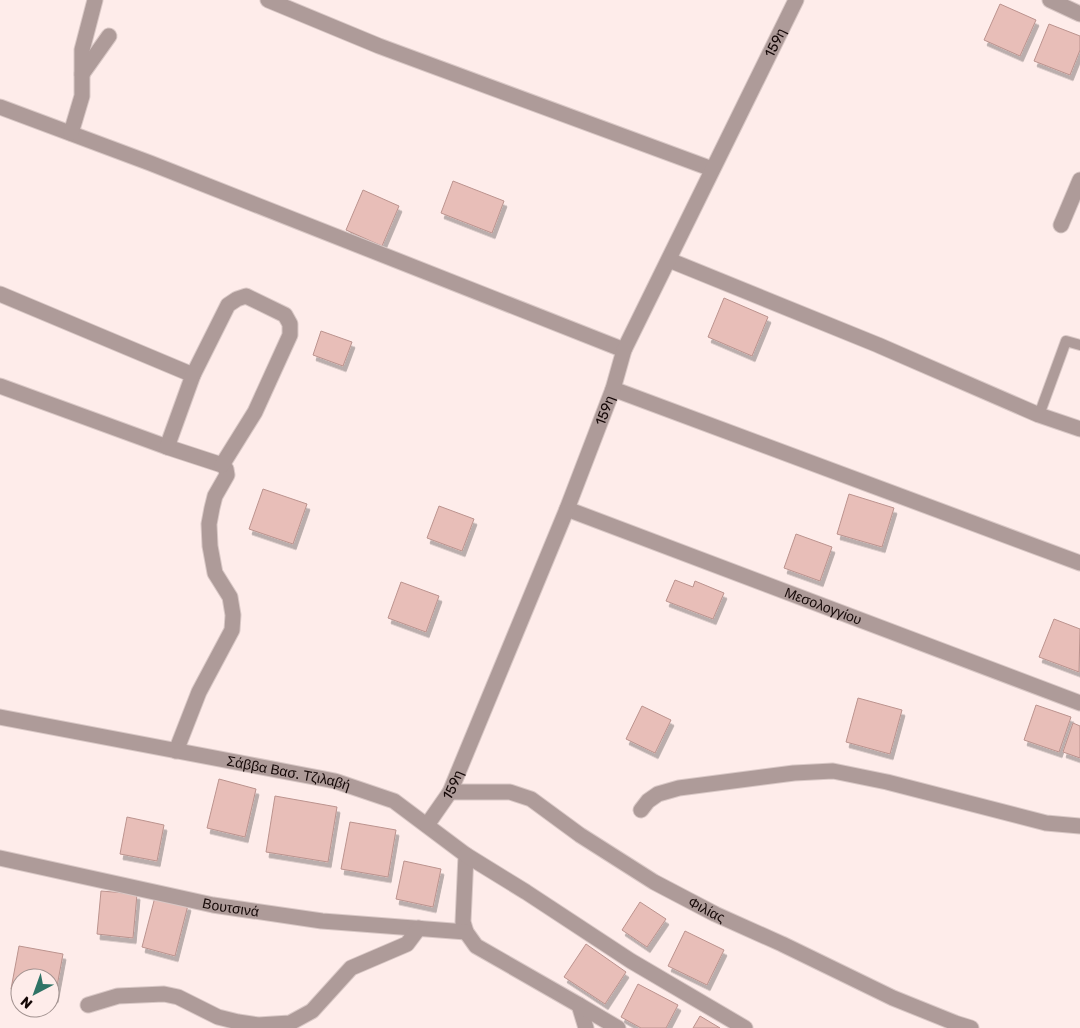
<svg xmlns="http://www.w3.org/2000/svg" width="1080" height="1028" viewBox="0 0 1080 1028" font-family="Rubik,sans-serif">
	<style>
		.building { fill: #e8beb8; stroke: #bb938e; filter: url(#shadow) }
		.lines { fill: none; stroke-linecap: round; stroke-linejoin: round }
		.lane-casing { stroke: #d9c8c6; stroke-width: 12 }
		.street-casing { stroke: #d9c8c6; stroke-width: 17 }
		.lane { stroke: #ae9b99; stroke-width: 10 }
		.street { stroke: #ae9b99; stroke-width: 15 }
		.labels { text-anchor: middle; stroke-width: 4; stroke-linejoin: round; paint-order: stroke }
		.street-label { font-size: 14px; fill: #150807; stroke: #feecea }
	</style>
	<defs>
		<filter id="shadow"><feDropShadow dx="3" dy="5.5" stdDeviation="0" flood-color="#0004"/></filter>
	</defs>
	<rect width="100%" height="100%" fill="#feecea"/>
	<g class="building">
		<path d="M1000,4l36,16 -16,36 -36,-16z"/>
		<path d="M1049,24l31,12v14l-10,25 -36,-14z"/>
		<path d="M453,181l51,20 -12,32 -51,-20z"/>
		<path d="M363,190l36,16 -17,40 -36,-16z"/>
		<path d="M724,298l44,19 -16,39 -44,-19z"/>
		<path d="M321,331l31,11 -9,24 -30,-11z"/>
		<path d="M263,489l44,15 -14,40 -44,-15z"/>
		<path d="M849,494l45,14 -12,39 -45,-13z"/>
		<path d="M439,506l35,13 -12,32 -35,-13z"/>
		<path d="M796,534l36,13 -12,34 -36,-13z"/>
		<path d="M675,580l18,7 2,-6 29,12 -11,26 -47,-18z"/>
		<path d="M401,582l38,14 -13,36 -38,-14z"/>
		<path d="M1054,619l26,10 -1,43 -40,-15z"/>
		<path d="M858,698l44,12 -12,44 -44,-12z"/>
		<path d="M1036,705l35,12 -12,35 -35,-12z"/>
		<path d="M642,706l29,14 -16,33 -29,-14z"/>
		<path d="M1073,723l7,3v32l-17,-6z"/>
		<path d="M219,779l37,10 -11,48 -38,-9z"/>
		<path d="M275,796l62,11 -9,55 -62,-10z"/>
		<path d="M127,817l37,8 -7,36 -37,-7z"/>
		<path d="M350,822l46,8 -8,47 -47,-8z"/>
		<path d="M404,861l37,8 -8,38 -37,-8z"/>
		<path d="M101,891l36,3 -4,44 -36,-4z"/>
		<path d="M155,897l33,8 -13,51 -33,-9z"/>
		<path d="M640,902l26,17 -19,28 -25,-17z"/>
		<path d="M685,931l39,19 -17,35 -39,-19z"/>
		<path d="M586,944l40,28 -21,32 -41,-27z"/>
		<path d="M19,946l44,8 -8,43 -5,-1v-18h-30v13l-9,-2z"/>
		<path d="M638,984l40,21 -12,23h-25l-20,-11z"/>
		<path d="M700,1016l20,12h-27z"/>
	</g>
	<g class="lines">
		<defs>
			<path id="lane" d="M1039,415l27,-74 14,4"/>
			<g id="street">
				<path d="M268,0l111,46 333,123"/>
				<path d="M1050,0l30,14"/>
				<path d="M82,74l27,-38"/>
				<path d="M0,107l150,56 474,187"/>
				<path d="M71,133l11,-37v-46l13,-50"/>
				<path d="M1061,225l19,-45"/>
				<path d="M669,260l209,85 161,70 41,14"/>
				<path d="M0,294l193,81"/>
				<path d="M0,386l167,61 55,18 4,4 1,6 -12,21 -3,12 -3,16 1,22 5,27 15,24 3,18 -1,15 -33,62 -23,59"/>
				<path d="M613,389l467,174"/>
				<path d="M167,447l26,-72 35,-70 9,-6 9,-3 39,19 5,9v11l-35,77 -33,53"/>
				<path id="s1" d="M567,509l513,194"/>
				<path id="s2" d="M0,717l335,64 59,20 72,54 -3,67 3,10 10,14 103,59 7,23"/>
				<path id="s3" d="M450,792h60l21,7 49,36 74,47 61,32 67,30 111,54 62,25 16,5"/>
				<path d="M641,810l7,-9 10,-7 21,-6 115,-15 39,-2 54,11 159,41 34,3"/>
				<path id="s4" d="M427,825l23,-33 117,-283 46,-120 11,-39 172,-350"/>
				<path d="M466,855l60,37 105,69 114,67"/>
				<path id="s5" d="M0,858l213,47 109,16 144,11"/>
				<path d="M88,1005l30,-9 46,-2 14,3 40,20 20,5 20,3 32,-2 22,-12 39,-43 56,-24 12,-16"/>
				<path d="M579,1005l39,23"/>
			</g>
		</defs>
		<use href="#lane" class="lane-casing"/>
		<use href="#street" class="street-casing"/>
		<use href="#lane" class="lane"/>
		<use href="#street" class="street"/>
	</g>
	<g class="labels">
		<g class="street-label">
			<text dy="5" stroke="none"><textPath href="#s4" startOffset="858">159η</textPath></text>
			<text dy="5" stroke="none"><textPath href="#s4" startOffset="452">159η</textPath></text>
			<text dy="5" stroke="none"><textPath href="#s1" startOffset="274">Μεσολογγίου</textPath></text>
			<text dy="5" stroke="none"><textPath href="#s2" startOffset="294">Σάββα Βασ. Τζιλαβή</textPath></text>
			<text dy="5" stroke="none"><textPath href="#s4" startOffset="48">159η</textPath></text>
			<text dy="5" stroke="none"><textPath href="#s5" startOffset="236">Βουτσινά</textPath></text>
			<text dy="5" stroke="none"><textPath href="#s3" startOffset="290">Φιλίας</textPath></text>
		</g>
	</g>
	<g transform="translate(35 993) rotate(221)"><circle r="24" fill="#feecea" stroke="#a1918f"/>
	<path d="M0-4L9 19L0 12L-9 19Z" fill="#2f7366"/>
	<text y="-8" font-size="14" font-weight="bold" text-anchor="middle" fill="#150807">N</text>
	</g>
</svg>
